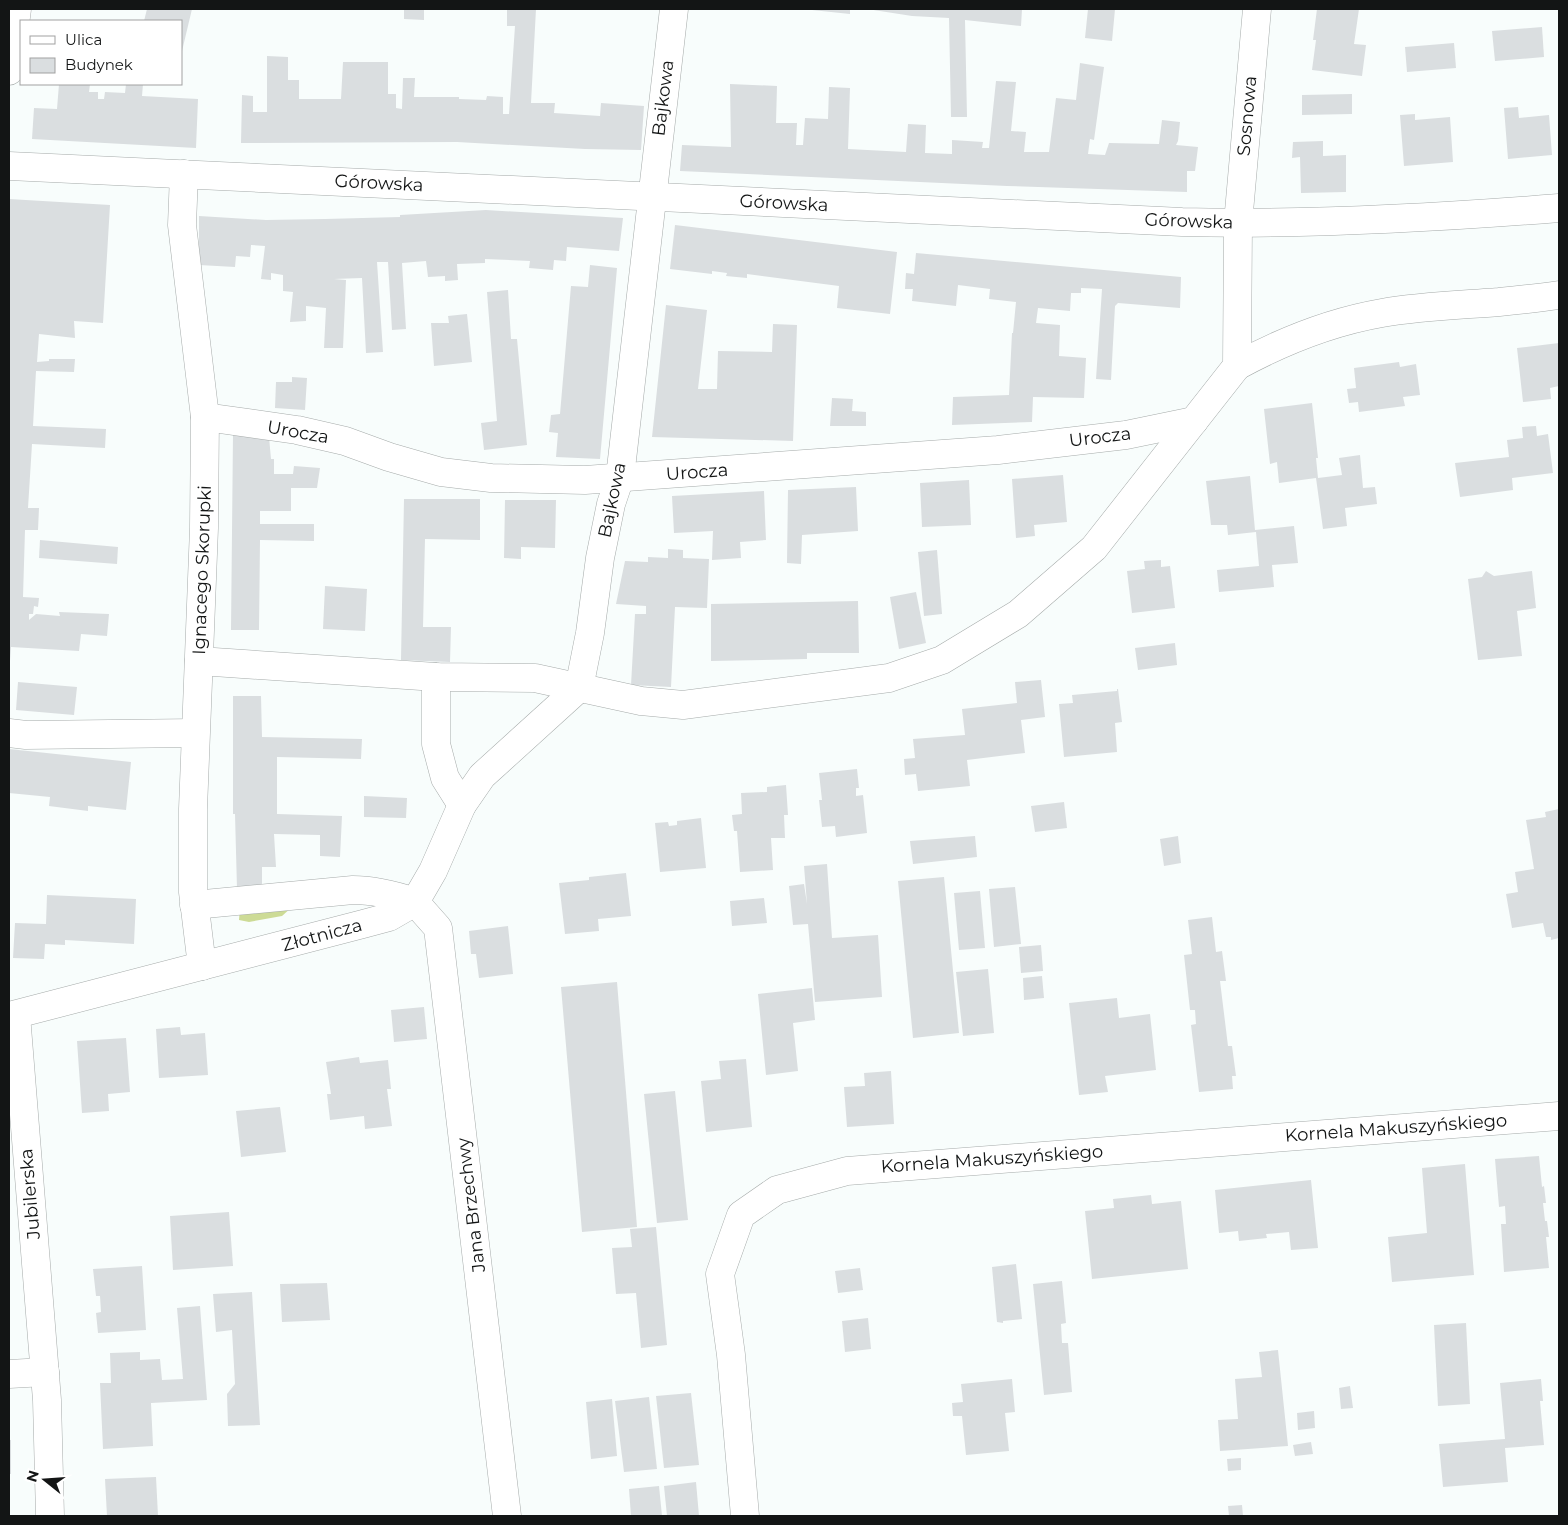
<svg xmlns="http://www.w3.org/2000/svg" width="1568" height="1525" viewBox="0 0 1568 1525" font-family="Montserrat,sans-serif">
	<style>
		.green { fill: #cddb96 }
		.building { fill: #dadee0 }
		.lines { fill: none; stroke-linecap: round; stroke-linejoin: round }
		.minor-casing { stroke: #a6abaa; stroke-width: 29 }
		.tertiary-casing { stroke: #a6abaa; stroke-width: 29 }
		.minor { stroke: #fff; stroke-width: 28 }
		.tertiary { stroke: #fff; stroke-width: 28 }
		.labels { text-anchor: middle; stroke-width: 4; stroke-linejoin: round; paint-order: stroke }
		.street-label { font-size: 18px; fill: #131515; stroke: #fff }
	</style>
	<rect width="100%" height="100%" fill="#f8fdfc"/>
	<path class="green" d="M292,907l-10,9 -33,6 -10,-2 1,-12z"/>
	<g class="building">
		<path d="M147,9h45l-10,42 -1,-30h-37z"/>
		<path d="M404,9h20v11l-20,-1z"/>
		<path d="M507,9h29l-5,94h24l-1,10 46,3 1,-13 43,3 -3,44 -56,-1 -128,-7 -216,1 1,-48 11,1v16h14v-56l21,1v23h11v19h42l2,-37h45v32h8v14l6,1 1,-31h12l-1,19h45v2l27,1 1,-4 16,1v17h6l6,-88h-8z"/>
		<path d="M812,9h38v5l-38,-4z"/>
		<path d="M867,9h155l-1,17 -56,-6 2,97h-16l-2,-99 -37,-2z"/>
		<path d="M1088,9h27l-3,32 -27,-3z"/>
		<path d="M1317,9h42l-5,35 12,1 -4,31 -50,-6 4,-30h-3z"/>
		<path d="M1542,27l2,30 -49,4 -3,-30z"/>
		<path d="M1454,43l2,25 -49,4 -2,-25z"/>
		<path d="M1080,63l24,4 -10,73 -4,-1 -2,15 17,1 4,-12 50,1 3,-24 18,2 -2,19 -2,4 22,2 -3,24h-8v21l-180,-6 -327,-15 2,-26 49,2 -1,-63 47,2 -1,37h21l-1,22h7l2,-27 23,1 1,-32 21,1 -2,61 58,3 2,-28 18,1 -1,28 27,1v-14l31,2 -1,6h7l7,-67 20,1 -5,49 15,1 -2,20h25l7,-54 20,2z"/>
		<path d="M59,84h31l-1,8h9v7h6l1,-7 20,1 1,-9h17l-1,12 56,3 -2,49 -164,-9 2,-31 23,1z"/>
		<path d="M1352,94v20l-50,1v-20z"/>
		<path d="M1518,107l1,11 30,-3 3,40 -44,4 -4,-51z"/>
		<path d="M1415,114v6l35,-3 3,45 -49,4 -4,-51z"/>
		<path d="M1323,141v15l23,-1v37l-45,1 -1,-36 -8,1 1,-16z"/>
		<path d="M9,199l101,6 -7,118 -29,-2 1,17 -36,-4 -2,28 12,-1v-2h26l-1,13 -38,-1 -3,55 73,3 -1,19 -73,-4 -4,64h11l-1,22h-13l-2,67 16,1 -1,9 -4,-1 -1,8h-4v6l7,-6 24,2 -1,-4 50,2 -2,22 -26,-2 -2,17 -68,-4 -1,14h-1z"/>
		<path d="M486,210l137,8 -4,33 -52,-4 -1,14 -12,-1 -1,10 -24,-2 1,-7 -45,-2v4l-28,1 1,16 -13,1v-5l-17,1 -2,-16 -24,2 4,66 -14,1 -4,-68h-11l6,90 -17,1 -4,-75 -28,1 12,1 -3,68h-19l2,-40 -20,-2v15l-16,1 3,-30 -10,-1v-16l-12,-2v7l-10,-1 4,-33 -14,-1 -1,12 -14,-1 -1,11 -36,-2v-49l67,4 59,-1 75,-2v-2z"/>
		<path d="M675,225l222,27 -7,62 -53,-6 2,-22 -92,-12v4l-21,-2 1,-3 -15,-2v3l-42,-5z"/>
		<path d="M916,253l265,24 -1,31 -62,-5 -3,3 -4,74 -15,-1 6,-90 -21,-1v5h-10l-1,18 -32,-3 -2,15 24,2 -1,31 27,2 -2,40 -51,-1 -1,25 -80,3 1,-28 56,-2 3,-62h1l3,-31 -27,-3 1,-10 -32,-4 -2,21 -44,-5 1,-12h-8l1,-16 8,1z"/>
		<path d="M590,265l27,3 -17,191 -44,-2 2,-24 -9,-1 2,-17 9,-1 11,-128 17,1z"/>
		<path d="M508,290l3,49h6l10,106 -43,5 -3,-27 16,-2 -10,-129z"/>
		<path d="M666,305l41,5 -9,79h19l1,-38 54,1 1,-28 24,1 -4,116 -141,-4z"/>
		<path d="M467,314l5,48 -38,4 -3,-43h18l-1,-7z"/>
		<path d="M1559,343v43l-9,2 1,11 -28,3 -6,-54z"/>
		<path d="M1399,362l1,5 16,-3 4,31 -17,2 2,9 -46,6 -1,-10 -9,1 -2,-14 9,-1 -2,-20z"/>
		<path d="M292,377l15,1 -2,32 -30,-2 1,-26h16z"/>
		<path d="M832,398l21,1 -1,12 14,1v14h-36z"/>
		<path d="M1312,403l6,55h-2l2,20 24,-3 -3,-17 21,-3 3,33 12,-1 2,17 -32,4 2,18 -24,3 -7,-51 -37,5 -2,-21 -7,2 -6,-55z"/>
		<path d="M1536,426l1,10 11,-2 5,39 -41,5 1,12 -53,7 -5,-34 54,-6 -2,-17 16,-2 -1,-11z"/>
		<path d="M233,434l36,3 2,22h3v15h19l1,-8 26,2 -3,20h-26v23h-31v13h54v17l-54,-1 -1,90h-28z"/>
		<path d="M1063,475l4,47 -33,3 1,11 -19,2 -4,-59z"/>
		<path d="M1250,476l5,54 39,-4 4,37 -26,2 2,22 -55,5 -2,-22 42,-4 -3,-34 -28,3 -1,-10h-16l-5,-44z"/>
		<path d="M969,480l2,45 -49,2 -2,-44z"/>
		<path d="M856,487l2,44 -56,4 -1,29 -14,-1 1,-73z"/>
		<path d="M764,491l2,49 -26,2 1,16 -29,2 1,-29 -39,2 -2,-37z"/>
		<path d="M404,499h76v41l-55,-1 -2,88h28l-1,35 -49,-2z"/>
		<path d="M505,500h51l-1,48 -34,-1v12l-17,-1z"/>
		<path d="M40,540l78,7 -1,17 -78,-6z"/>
		<path d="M668,549l15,1v8l26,1 -2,49 -32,-1 -4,80 -40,-2 4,-71h11v-8l-30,-2 9,-43 23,1v-5l20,1z"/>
		<path d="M937,550l5,64 -18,2 -6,-64z"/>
		<path d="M1161,560v7l9,-1 5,42 -43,5 -5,-42 18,-2 -1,-8z"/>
		<path d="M1486,571l8,5 38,-5 4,37 -19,3 5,45 -44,4 -10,-81 14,-2z"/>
		<path d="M325,586l42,3 -2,42 -42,-2z"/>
		<path d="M916,592l10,51 -27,6 -9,-52z"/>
		<path d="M858,601l1,52h-52v6l-96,2v-57z"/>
		<path d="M1175,643l2,22 -39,5 -3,-22z"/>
		<path d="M1041,680l4,37 -24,3 4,33 -58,7 3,26 -52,5 -2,-17 -11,1 -1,-16 11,-1 -2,-19 52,-4 -3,-26 55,-6 -2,-21z"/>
		<path d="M18,682l59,5 -3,28 -58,-5z"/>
		<path d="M1117,689h1l4,33 -7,1 2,29 -53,5 -5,-53 14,-1 -1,-8 45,-4z"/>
		<path d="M233,696h28l1,41 100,2 -1,20 -84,-2v57l65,2 -2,41 -20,-1v-21l-46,-1 2,33h-14v21l-25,1 -2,-75h-2z"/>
		<path d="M9,749l122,13 -5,48 -38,-4v5l-39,-5 1,-9 -41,-4z"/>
		<path d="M857,769l2,19h-3v8l7,-1 4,38 -31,4 -1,-11 -13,1 -3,-27h3l-3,-27z"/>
		<path d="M786,785l2,30h-4l1,23h-14l2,32 -33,2 -3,-41h-3l-2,-16 10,-1 -1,-21 26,-1v-5z"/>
		<path d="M364,796l43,2 -1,20 -42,-1z"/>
		<path d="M1064,802l3,26 -32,4 -4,-26z"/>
		<path d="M1559,809v129l-8,2v-3h-5l-3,-14 -31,5 -6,-34 12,-2 -3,-20 19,-3 -8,-49 20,-3 -1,-5z"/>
		<path d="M701,818l5,50 -46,4 -5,-49 13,-1 1,4 8,-1v-4z"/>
		<path d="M975,836l2,21 -64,7 -3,-23z"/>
		<path d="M1178,836l3,27 -17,3 -4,-27z"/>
		<path d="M827,864l5,74 46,-3 4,62 -67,5 -7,-78 -15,1 -4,-39 15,-2 3,20 -3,-38z"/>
		<path d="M626,873l5,43 -33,3 1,12 -34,3 -6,-51 30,-3v-3z"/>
		<path d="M944,877l15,156 -46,5 -15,-157z"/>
		<path d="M1015,887l6,57 -27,3 -5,-58z"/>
		<path d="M980,891l5,57 -26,2 -5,-57z"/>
		<path d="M47,895l89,4 -2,45 -69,-4v5l-20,-1 -1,15 -31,-1 2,-35 31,1z"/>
		<path d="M764,898l3,25 -35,3 -2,-25z"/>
		<path d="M1212,917l4,35 6,-1 4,30h-6l8,65h4l4,30h-4l1,13 -34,3 -8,-67 5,-1 -1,-14h-5l-6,-55 8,-1 -4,-34z"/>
		<path d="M508,926l5,48 -34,4 -3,-24h-5l-2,-23z"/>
		<path d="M1041,945l2,26 -22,2 -2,-26z"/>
		<path d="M988,969l6,64 -31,3 -7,-64z"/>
		<path d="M1042,976l2,22 -20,2 -1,-22z"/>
		<path d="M617,982l20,245 -55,5 -21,-245z"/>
		<path d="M812,988l3,32 -22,3 5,48 -32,4 -8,-81z"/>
		<path d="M1117,998l2,20 31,-4 6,56 -51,6 3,16 -29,3 -10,-92z"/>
		<path d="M424,1007l3,32 -33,3 -3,-32z"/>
		<path d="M180,1027l1,8 24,-2 3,42 -49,3 -3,-49z"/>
		<path d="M126,1038l4,54 -22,2 1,17 -27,2 -5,-72z"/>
		<path d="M359,1057l1,6 28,-3 3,29h-4l5,37 -27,3 -1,-13 -34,4 -3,-26h4l-5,-32z"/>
		<path d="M746,1059l6,68 -46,5 -5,-51 20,-2 -2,-18z"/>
		<path d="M891,1071l3,53 -47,3 -3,-40 21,-1 -1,-13z"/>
		<path d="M675,1091l13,129 -31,3 -13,-129z"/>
		<path d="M280,1107l6,45 -45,5 -5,-46z"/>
		<path d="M1539,1156l3,31 2,-1 2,17h-3l2,18h2l2,16h-3l3,31 -45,4 -3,-48h5l-1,-18 -6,1 -4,-48z"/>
		<path d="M1465,1164l9,111 -82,7 -4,-45 39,-4 -5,-65z"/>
		<path d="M1311,1180l7,68 -27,2 -2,-18 -23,2 1,4 -28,3 -1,-10 -19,2 -4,-43z"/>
		<path d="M1151,1195l1,9 29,-3 7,68 -96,10 -7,-68 29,-3 -1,-9z"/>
		<path d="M229,1212l4,54 -60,4 -3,-54z"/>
		<path d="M656,1227l11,118 -26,3 -5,-55 -20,1 -4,-46 20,-1 -2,-18z"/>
		<path d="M1016,1264l6,55 -19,2v2l-6,-1 -5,-55z"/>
		<path d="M142,1266l4,64 -48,3 -2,-20 5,-1 -1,-16h-4l-3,-27z"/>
		<path d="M860,1268l3,22 -25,3 -3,-22z"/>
		<path d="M1062,1281l4,42 -5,1 1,19h6l4,49 -28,3 -11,-111z"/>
		<path d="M327,1283l3,37 -48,2 -2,-38z"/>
		<path d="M252,1292l8,133 -32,1 -1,-32 8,-10 -3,-54 -16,2 -3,-38z"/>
		<path d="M200,1306l7,94 -56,3 2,43 -50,3 -3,-66h11l-1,-30 30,-1v8l20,-1 2,21 21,-1 -6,-71z"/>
		<path d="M868,1318l3,31 -26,3 -3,-31z"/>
		<path d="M1466,1323l4,81 -32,2 -4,-81z"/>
		<path d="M1278,1350l10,96 -68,5 -2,-31 20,-1 -3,-40 27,-2 -3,-25z"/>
		<path d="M1012,1379l3,33 -10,1 4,38 -43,4 -4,-39h-9l-1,-13 11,-1 -2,-18z"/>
		<path d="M1541,1379l2,22h-3l4,44 -39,3 3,34 -65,5 -4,-43 66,-5 -5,-56z"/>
		<path d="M1350,1386l3,22 -12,1 -2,-21z"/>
		<path d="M691,1393l8,72 -35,3 -8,-72z"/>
		<path d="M649,1397l8,72 -33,3 -9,-71z"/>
		<path d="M612,1399l5,57 -26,3 -5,-57z"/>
		<path d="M1314,1411l1,17 -17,2 -1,-17z"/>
		<rect x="9" y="1440" width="2" height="34"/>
		<path d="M1311,1442l2,12 -18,2 -2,-11z"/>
		<path d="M1241,1458v12l-13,1 -1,-12z"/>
		<path d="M156,1477l2,39h-51l-2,-37z"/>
		<path d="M696,1482l3,34h-32l-3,-30z"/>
		<path d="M659,1486l3,30h-31l-2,-27z"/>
		<path d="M1242,1505l1,11h-14l-1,-10z"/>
	</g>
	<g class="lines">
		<defs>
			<g id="minor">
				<path d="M9,71l8,-62"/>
				<path d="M184,174l-2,51 23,192 -1,111 -11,281v83l9,74"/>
				<path d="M1237,366c46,-25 93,-44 145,-53 39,-7 78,-8 117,-11 20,-2 40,-4 60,-7"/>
				<path d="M205,417l92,13 48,11 44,16 52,15 50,6 94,2 413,-30 128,-15 68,-14"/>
				<path d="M199,661l237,16 99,1 106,23 42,4 206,-27 53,-18 76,-46 76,-66 143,-182 1,-143 19,-214"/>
				<path d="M436,677v67l9,34 17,27"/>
				<path d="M9,733l17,2 169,-2"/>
				<path d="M415,902l18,-31 29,-66 20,-29 97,-88 11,-55 10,-75 11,-54 9,-27 54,-468"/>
				<path d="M415,902l23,26 69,588"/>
				<path d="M194,905l159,-15c22,0 41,5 62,12"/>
				<path d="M16,1015l31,385 3,116"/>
				<path d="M9,1016l354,-92 26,-7 26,-15"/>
				<path d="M9,1374l36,-2"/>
				<path d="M745,1516l-14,-161 -11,-81 21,-59 36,-25 70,-19 712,-55"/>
			</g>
			<path id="tertiary" d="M9,166l1173,56c126,3 252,-4 377,-14"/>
		</defs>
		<use href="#minor" class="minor-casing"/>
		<use href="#tertiary" class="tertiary-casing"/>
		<use href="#minor" class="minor"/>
		<use href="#tertiary" class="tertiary"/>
	</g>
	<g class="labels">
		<g class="street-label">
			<text transform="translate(663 98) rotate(-83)" y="6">Bajkowa</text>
			<text transform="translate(1247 116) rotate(-85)" y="6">Sosnowa</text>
			<text transform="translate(379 183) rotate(3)" y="6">Górowska</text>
			<text transform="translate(784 203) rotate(3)" y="6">Górowska</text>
			<text transform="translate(1189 221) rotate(2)" y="6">Górowska</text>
			<text transform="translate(298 432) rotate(10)" y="6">Urocza</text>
			<text transform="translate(1100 437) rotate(-7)" y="6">Urocza</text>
			<text transform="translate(697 472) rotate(-4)" y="6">Urocza</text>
			<text transform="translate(612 500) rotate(-78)" y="6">Bajkowa</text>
			<text transform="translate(202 570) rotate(-88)" y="6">Ignacego Skorupki</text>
			<text transform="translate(322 935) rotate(-15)" y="6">Złotnicza</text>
			<text transform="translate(1396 1128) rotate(-4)" y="6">Kornela Makuszyńskiego</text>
			<text transform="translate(992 1159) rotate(-4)" y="6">Kornela Makuszyńskiego</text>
			<text transform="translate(30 1194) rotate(-95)" y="6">Jubilerska</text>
			<text transform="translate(471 1205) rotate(-97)" y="6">Jana Brzechwy</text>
		</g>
	</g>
	<rect width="1568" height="1525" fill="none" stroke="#131515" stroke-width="20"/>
	<rect x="20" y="20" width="162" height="65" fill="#ffffff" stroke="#a1a1a1"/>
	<rect x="30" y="36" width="25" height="8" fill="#ffffff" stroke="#a1a1a1"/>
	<text x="65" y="45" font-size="15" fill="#131515">Ulica</text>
	<rect x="30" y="58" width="25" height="15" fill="#dadee0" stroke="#a1a1a1"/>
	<text x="65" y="70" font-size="15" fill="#131515">Budynek</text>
	<g transform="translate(45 1480) rotate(287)" stroke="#ffffff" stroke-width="4" paint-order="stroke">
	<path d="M0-4L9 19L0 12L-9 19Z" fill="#131515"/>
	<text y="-8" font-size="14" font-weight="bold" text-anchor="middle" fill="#131515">N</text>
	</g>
</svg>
